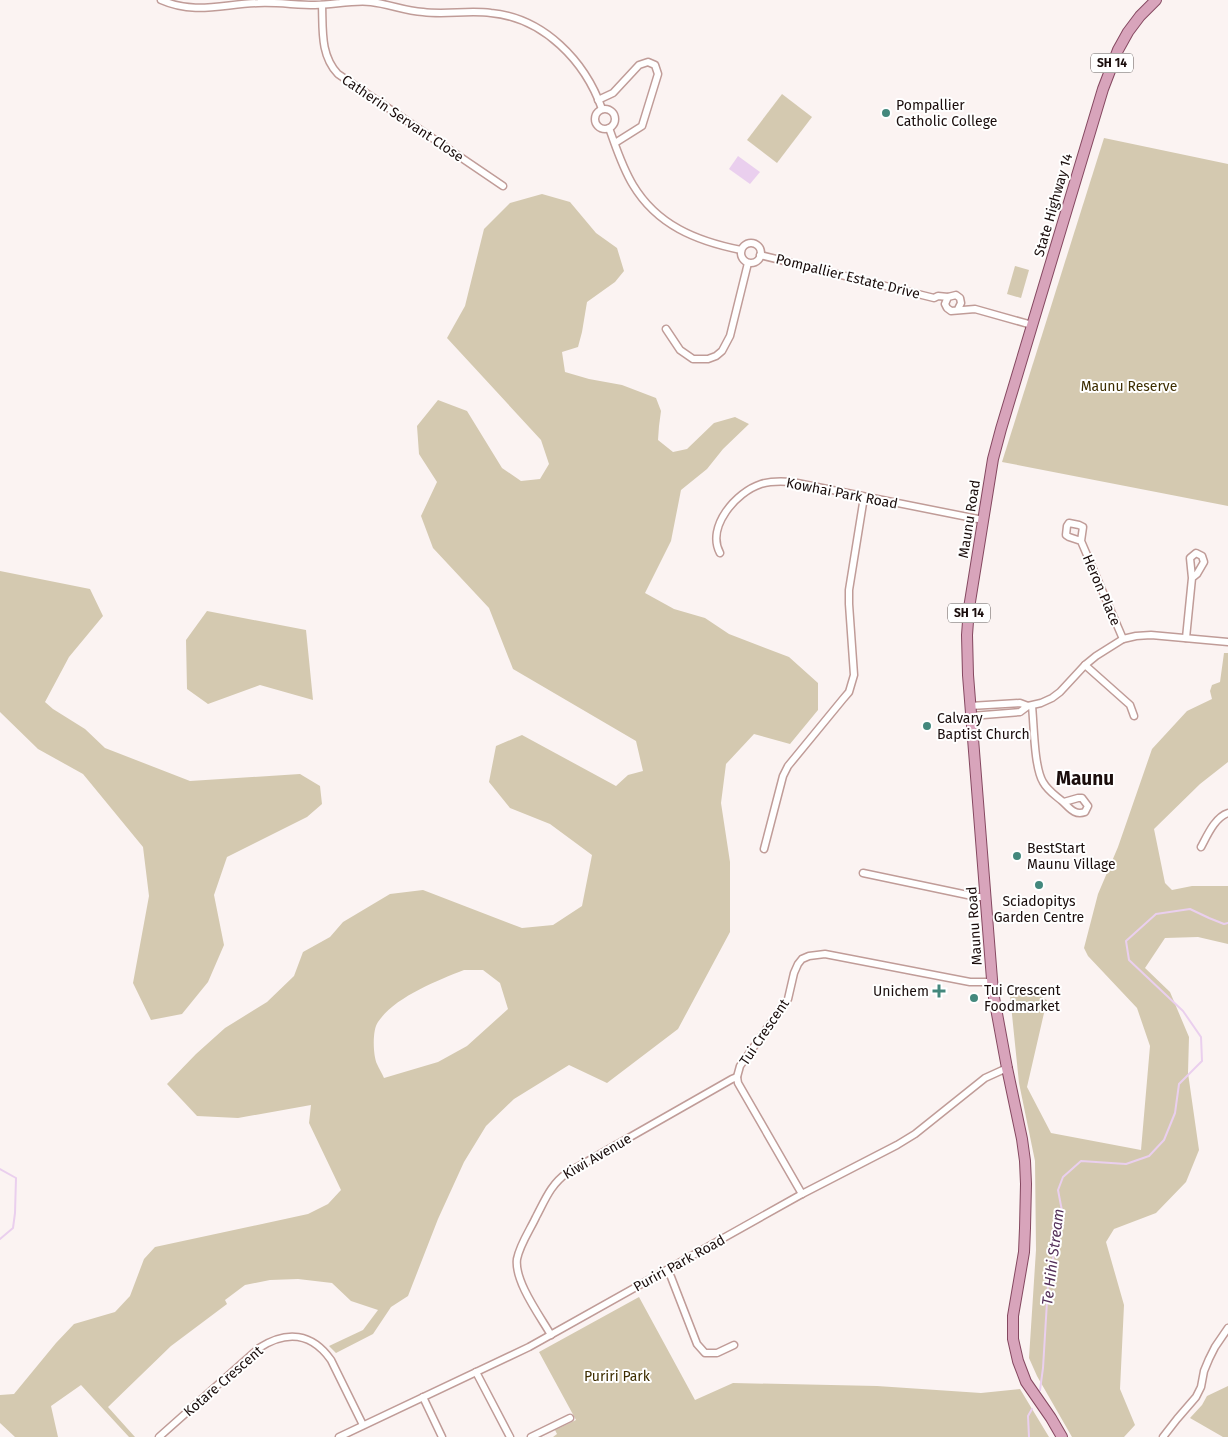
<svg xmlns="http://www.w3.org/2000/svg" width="1228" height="1437" viewBox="0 0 1228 1437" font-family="'Fira Sans',sans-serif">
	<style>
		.green { fill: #d4c9b0; fill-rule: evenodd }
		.water { fill: #eacfee }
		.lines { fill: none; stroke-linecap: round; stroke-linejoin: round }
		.stream { stroke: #eacfee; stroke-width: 2 }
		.minor-casing { stroke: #c09c98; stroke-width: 9 }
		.primary-casing { stroke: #854860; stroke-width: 12 }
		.minor { stroke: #fff; stroke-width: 6 }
		.primary { stroke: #d8a4bb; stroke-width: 10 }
		.poi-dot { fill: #43887d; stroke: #fff; stroke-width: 2 }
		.labels { text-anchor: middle; stroke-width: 4; stroke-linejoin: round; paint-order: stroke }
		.shield { fill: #fff; stroke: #5f5655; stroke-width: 1 }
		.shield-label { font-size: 12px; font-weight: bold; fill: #1a0d0c }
		.poi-label { font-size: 14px; fill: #1a0d0c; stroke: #fff; text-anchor: start }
		.street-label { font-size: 14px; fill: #1a0d0c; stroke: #fff }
		.park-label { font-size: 14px; fill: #3d2d00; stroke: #fff }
		.water-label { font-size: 15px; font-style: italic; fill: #533059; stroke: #fff }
		.district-label { font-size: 19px; font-weight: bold; fill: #1a0d0c; stroke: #fff }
	</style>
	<rect width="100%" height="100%" fill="#fbf3f2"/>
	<g class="green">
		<path d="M782,94l30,23 -35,46 -30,-23z"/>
		<path d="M1104,138l124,26v342l-226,-44z"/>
		<path d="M542,194l28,8 26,31 21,15 7,23 -9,11 -28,20 -5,30 -4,15 -16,5 3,20 24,7 33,6 34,13 5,13 -2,15 -1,14 15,12 14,-3 27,-26 21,-6 14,7 -26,25 -16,20 -26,21 -10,51 -26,52 29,16 31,9 24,16 60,23 29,26v27l-28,34 -36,-10 -28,30 -5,39 9,59v70l-52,97 -71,54 -38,-18 -55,34 -28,27 -22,36 -26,57 -30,77 -17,11 -18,27 -37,19 -7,-7 34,-16 15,-20 -27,-9 -19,-18 -34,-4 -28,1 -25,5 -20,15 2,4 -56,42 -63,61 27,30h-6l-48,-52 -30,21 7,31h-43l-15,-14v-28l14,-1 42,-51 18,-19 41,-12 15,-16 14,-37 11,-12 153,-33 20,-10 13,-14 -32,-67 2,-18 -73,13 -41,-2 -30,-32 29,-30 29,-26 42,-26 27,-26 9,-24 27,-15 13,-15 47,-28 33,-4 99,38 31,-3 29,-19 10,-51 -42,-31 -40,-16 -21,-26 7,-36 26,-11 94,51 12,-11 15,-4 -7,-30 -123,-72 -24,-61 -56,-60 -12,-32 16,-34 -18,-28 -2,-28 21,-26 29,11 35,57 19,13 19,-2 9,-15 -8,-24 -94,-102 18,-32 19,-77 26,-26zM464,970h19l17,13 8,26 -41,37 -29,16 -54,16c-2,-5 -5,-9 -7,-14 -4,-9 -5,-34 1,-42 17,-25 58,-41 86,-52z"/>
		<path d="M1015,266l14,4 -8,28 -14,-4z"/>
		<path d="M0,571l90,18 13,27 -34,41 -24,45 8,7 32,20 20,19 85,33 110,-7 20,12 2,18 -15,13 -80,40 -13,38 10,50 -16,37 -26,32 -31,6 -18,-37 16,-87 -6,-49 -60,-73 -45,-25 -38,-37z"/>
		<path d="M207,611l99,19 7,70 -53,-15 -52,19 -21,-15 -1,-49z"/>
		<path d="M1224,653h4v109l-28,22 -46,45 11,54 7,7 20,-4h36v58l-30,-7 -33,1 -20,30 25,24 19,45 -1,36 11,77 -13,32 -30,31 -42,16 -8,13 18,63 -4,84 15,36 -11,12h-52l-35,-61 -8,-18 7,-108 -1,-89 -16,-78 -9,-88 22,-3 15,8 -20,87 24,46 90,17 9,-104 -13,-38 -49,-52 -4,-8 14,-54 20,-47 34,-98 35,-38 25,-12 -2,-8 2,-6 8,-3z"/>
		<path d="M639,1297l56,103 38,-17 144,3 104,7 39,-4 29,48h-496l4,-3 -2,-4 21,-10 -37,-68z"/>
		<path d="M1228,1386v51h-5l-33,-19 12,-13 5,-9z"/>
	</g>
	<path class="water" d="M738,156l22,16 -10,12 -21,-15z"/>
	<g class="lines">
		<g class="stream">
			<path d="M0,1169l16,9 -1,35 -2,15 -13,11"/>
			<path d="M1040,1390l3,-22 5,-83 14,-74 -4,-21 5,-13 18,-16 45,3 23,-8 15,-16 11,-27 4,-29 23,-23 -1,-24 -18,-26 -54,-51 -3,-19 30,-27 34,-5 19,9 15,6 4,-1"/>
			<path d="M1029,1437l-1,-21 4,-7"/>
		</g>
		<defs>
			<g id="minor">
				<path d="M161,0c34,15 62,4 97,3 19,-1 38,2 57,2 18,0 37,-5 56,-3 18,2 34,9 52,10 23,3 45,-2 68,1 53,5 94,48 111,96"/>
				<path d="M322,5c1,24 -2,50 16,69l165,112"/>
				<path d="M598,100l15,-7 26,-28 9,-3 7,3 3,9 -16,52 -27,17"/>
				<circle cx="605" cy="119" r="10"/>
				<path d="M609,128c7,19 13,39 24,57 24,40 63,56 108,65"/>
				<circle cx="751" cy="253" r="10"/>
				<path d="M760,255l174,43 4,-2 10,1"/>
				<path d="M958,309l3,-6 -1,-5 -4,-3 -8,2 -3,7 2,4 4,3 24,-2 57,16"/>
				<path d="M666,329l14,21 13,9h15l8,-3 6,-5 8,-15 18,-73"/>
				<path d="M1081,541l-12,-4 -3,-2 1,-9 2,-3 10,2 4,2 -2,14 42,98"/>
				<path d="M720,553c-14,-26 16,-61 41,-69 10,-3 20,-3 31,-2l191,38"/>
				<path d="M1186,638l6,-60 5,-4 7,-12 -2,-6 -6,-3 -6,5 2,20"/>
				<path d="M1085,665l45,40 4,11"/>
				<path d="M970,706l50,-3 8,3"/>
				<path d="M1032,706c2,19 2,61 11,76 5,9 12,13 19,19 7,6 12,15 23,11l3,-6 -6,-8h-4l-14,4"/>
				<path d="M971,716l49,-4 8,-6 13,-3 11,-5 8,-6 25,-27 11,-9 27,-17 13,-3 15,-1 77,7"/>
				<path d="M1201,847c6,-11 14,-30 27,-34"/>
				<path d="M764,849l19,-73 5,-10 55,-67 6,-7 5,-17 -5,-71v-14l15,-93"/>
				<path d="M863,873l114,24h9"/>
				<path d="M802,1194l-64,-111 -1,-6 3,-11 48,-67 6,-26 4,-9 4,-5 7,-3 16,-2 145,28h22"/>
				<path d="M667,1270l4,7 26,67 8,9h12l17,-8"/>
				<path d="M551,1335c-11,-19 -37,-54 -34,-76 3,-15 13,-29 19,-42 9,-17 15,-33 31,-44l165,-94 5,-2"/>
				<path d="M476,1372l34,65"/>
				<path d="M423,1397l19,40"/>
				<path d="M159,1437l100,-89c28,-18 53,-15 72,12l32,65"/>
				<path d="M339,1437l190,-90 273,-153 95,-49 18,-11 70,-56 22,-10"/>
				<path d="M531,1437l39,-19"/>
				<path d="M1163,1437l14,-18 19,-22 5,-10 3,-16 5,-12 6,-12 13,-19"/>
			</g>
			<path id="primary" d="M1062,1437l-11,-19 -25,-36 -8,-21 -5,-22v-23l11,-64 1,-24 1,-44 -1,-23 -3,-22 -15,-71 -14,-76 -25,-317 -1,-40 2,-27 24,-149 8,-30 102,-340 15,-39 10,-18 12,-16 16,-16"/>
		</defs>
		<use href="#minor" class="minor-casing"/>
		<use href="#primary" class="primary-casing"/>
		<use href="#minor" class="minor"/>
		<use href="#primary" class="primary"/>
	</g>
	<g class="poi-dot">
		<circle cx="886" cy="113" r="5"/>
		<circle cx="927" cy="726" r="5"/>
		<circle cx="1017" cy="856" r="5"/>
		<circle cx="1039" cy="885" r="5"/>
		<path d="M936.5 983.5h5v5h5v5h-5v5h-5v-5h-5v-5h5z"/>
		<circle cx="974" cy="998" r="5"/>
	</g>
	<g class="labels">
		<g class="shield">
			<rect x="1091" y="53.5" width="42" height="19" rx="4"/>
			<rect x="948" y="603.5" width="42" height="19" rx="4"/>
		</g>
		<g class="shield-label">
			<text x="1112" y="67">SH 14</text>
			<text x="969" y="617">SH 14</text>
		</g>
		<g class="poi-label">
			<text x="896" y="110">Pompallier<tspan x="896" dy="16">Catholic College</tspan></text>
			<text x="937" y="723">Calvary<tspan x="937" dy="16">Baptist Church</tspan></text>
			<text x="1027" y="853">BestStart<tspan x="1027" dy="16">Maunu Village</tspan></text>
			<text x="1039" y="906" text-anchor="middle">Sciadopitys<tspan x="1039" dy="16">Garden Centre</tspan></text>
			<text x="984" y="995">Tui Crescent<tspan x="984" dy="16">Foodmarket</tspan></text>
			<text x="929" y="996" text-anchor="end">Unichem</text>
		</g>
		<g class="street-label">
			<text transform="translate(403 118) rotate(34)" y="5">Catherin Servant Close</text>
			<text transform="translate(1053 205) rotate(-74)" y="5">State Highway 14</text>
			<text transform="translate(848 276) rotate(14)" y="5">Pompallier Estate Drive</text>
			<text transform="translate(842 493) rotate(11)" y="5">Kowhai Park Road</text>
			<text transform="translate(969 519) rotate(-81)" y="5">Maunu Road</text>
			<text transform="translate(1102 590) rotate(67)" y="5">Heron Place</text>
			<text transform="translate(974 926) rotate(-94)" y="5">Maunu Road</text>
			<text transform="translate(764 1032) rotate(-56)" y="5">Tui Crescent</text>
			<text transform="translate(597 1156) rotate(-30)" y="5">Kiwi Avenue</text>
			<text transform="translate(679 1263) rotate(-29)" y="5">Puriri Park Road</text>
			<text transform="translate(223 1381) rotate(-41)" y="5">Kotare Crescent</text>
		</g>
		<g class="park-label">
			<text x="1129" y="391">Maunu Reserve</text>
			<text x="617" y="1381">Puriri Park</text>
		</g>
		<g class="water-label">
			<text transform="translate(1053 1257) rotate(-83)" y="5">Te Hihi Stream</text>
		</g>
		<g class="district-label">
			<text x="1085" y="785">Maunu</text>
		</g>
	</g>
</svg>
